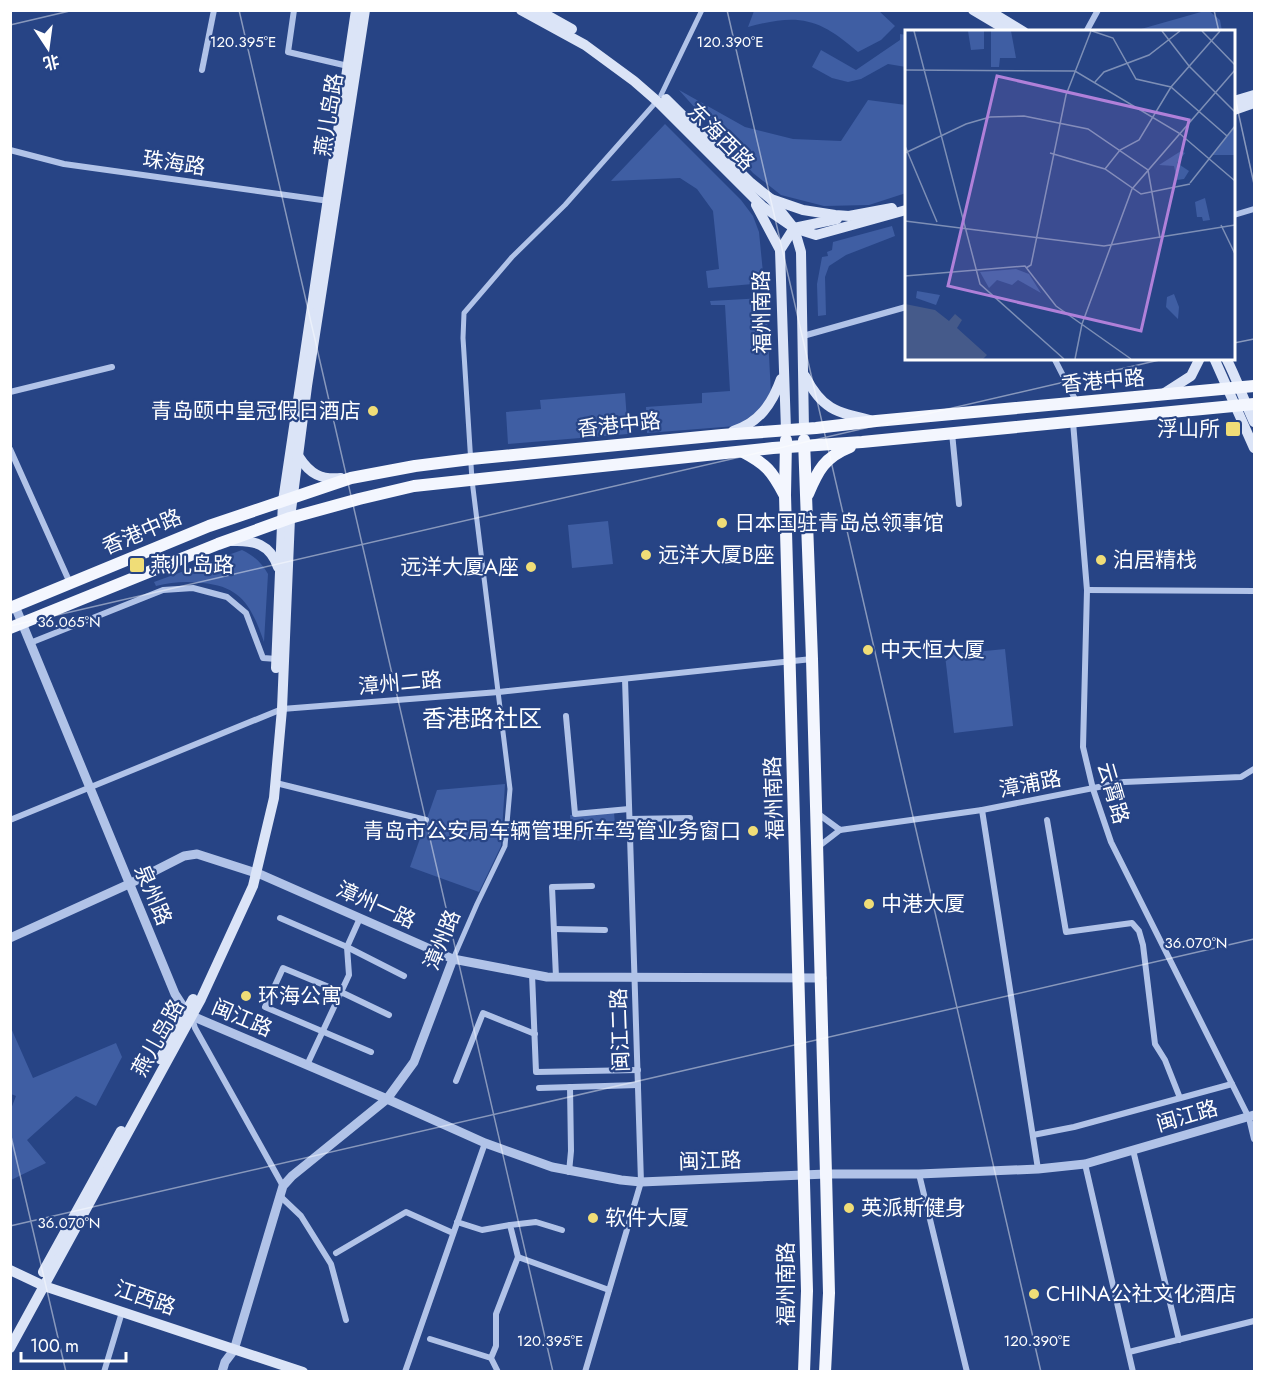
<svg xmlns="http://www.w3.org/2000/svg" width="1265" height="1382" viewBox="0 0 1265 1382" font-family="Jost,'Noto Sans SC',sans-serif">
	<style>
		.green { fill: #3f5ea3 }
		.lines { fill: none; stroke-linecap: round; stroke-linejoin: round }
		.pedestrian { stroke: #b1c3e8; stroke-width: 5 }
		.minor { stroke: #b1c3e8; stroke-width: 6 }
		.tertiary { stroke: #b1c3e8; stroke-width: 9 }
		.secondary { stroke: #dbe4f7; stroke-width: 10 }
		.primary { stroke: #f3f6fe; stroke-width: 12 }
		.ticks { fill: none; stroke: #fff; stroke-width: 1.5; stroke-opacity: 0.45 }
		.poi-dot { fill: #f0dd77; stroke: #274485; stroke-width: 2 }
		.labels { text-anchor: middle; stroke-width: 4.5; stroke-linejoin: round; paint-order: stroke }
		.street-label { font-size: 21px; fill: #fff; stroke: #274485 }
		.poi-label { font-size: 21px; fill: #fff; stroke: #274485; text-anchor: start }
		.quarter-label { font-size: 24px; fill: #fff; stroke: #274485 }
		.inset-road { fill: none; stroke: #7d8fb6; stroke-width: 1.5 }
		.view { fill: #b080d9; fill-opacity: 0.15; stroke: #b080d9; stroke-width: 3 }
		.inset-edge { fill: none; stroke: #fff; stroke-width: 3 }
		.ticks-label { font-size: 15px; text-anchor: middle; fill: #fff; stroke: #274485; stroke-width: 4.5; stroke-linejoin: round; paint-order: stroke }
	</style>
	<rect width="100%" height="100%" fill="#274485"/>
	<g class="green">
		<path d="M1208,10l12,10 2,11h-88z"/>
		<path d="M754,11h125l16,15 -14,14 -23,12c-39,-34 -59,-39 -110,-25z"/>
		<path d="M900,34l6,1v32l-18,-3 -27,15 -13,3 -16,-4 -20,-11 9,-17 35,20 44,-30z"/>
		<path d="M679,90l66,37 48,12 48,2 27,-41 38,5v88l-37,12 -45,1 -43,-11 -28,-22z"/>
		<path d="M665,124l76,76 12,16 6,16 5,51 -56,5 -2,-17 13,-2 -6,-58 -16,-22 -17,-11 -69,3z"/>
		<path d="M892,226l3,10 -49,19 -17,11 -4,11 1,38 -8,1 -1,-32 5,-27 6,-1 -1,-4 5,-2 1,-8z"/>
		<path d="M766,298l5,96 -11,16 -24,16 -89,7 -1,-26 56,-4v-10l28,-2 -5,-86h-14l-1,-4z"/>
		<path d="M625,393l3,41 -120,10 -2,-32 35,-3 -1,-9z"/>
		<path d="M608,521l5,43 -41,4 -4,-43z"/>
		<path d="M242,550c12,6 19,12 26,24l-4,68c-12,-34 -22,-56 -62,-59 -16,-2 -30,-1 -46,3l-2,-4z"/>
		<path d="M1005,649l8,77 -59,7 -9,-78z"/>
		<path d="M505,784l-4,62 -22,46 -69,-25 27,-77z"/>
		<path d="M614,812l2,26 -44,3 -2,-26z"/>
		<path d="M11,1028l22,50 83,-35 6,14 -26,49 -20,-10 -49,44 19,23 -35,17v-71l5,-13 -5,-2z"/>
	</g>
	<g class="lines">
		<g class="pedestrian">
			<path d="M661,95l41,-85"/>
			<path d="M453,959l24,-55 28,-58 5,-57 -38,-309 -9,-142 1,-25 48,-56 53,-52 92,-104"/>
		</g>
		<g class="minor">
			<path d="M294,10l-6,42 60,14"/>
			<path d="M1086,32l12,-22"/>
			<path d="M202,70l12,-60"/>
			<path d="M10,150l54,14 265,37"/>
			<path d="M1234,215l20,-6"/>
			<path d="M803,336l103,-29"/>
			<path d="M1054,358l23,45"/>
			<path d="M10,392l102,-25"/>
			<path d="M1073,422l14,168 -4,157 10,42 18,53 138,276 5,21"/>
			<path d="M952,433l7,71"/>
			<path d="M10,449l60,134"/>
			<path d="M1087,590l167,1"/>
			<path d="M30,643l133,-53 30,-2 34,9 19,16 17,45 14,1"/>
			<path d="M566,716l9,98 54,-5"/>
			<path d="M276,783l150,37"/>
			<path d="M982,810l56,359"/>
			<path d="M817,813l23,17 142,-20 142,-28 117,-5 13,-8"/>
			<path d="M630,819l60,-1"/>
			<path d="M10,820l272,-111 217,-17 313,-33"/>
			<path d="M1047,820l19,112 66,-9 7,8 4,14 12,99 10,16 15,38"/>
			<path d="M818,847l22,-17"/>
			<path d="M280,918l67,29 57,29"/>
			<path d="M554,929l51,1"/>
			<path d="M532,974l4,98 102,-2"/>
			<path d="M556,977l-4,-90 40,-1"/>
			<path d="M192,1018l3,10 88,158"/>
			<path d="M371,1052l-106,-45 18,-39 58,24 48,23"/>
			<path d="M307,1065l42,-90 -2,-28 13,-29"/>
			<path d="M456,1081l27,-68 52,21"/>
			<path d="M539,1088l99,-3"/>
			<path d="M1033,1135l41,-8 158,-43"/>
			<path d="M1133,1150l46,190"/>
			<path d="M1085,1164l48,208"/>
			<path d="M569,1172l2,-21 -1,-64"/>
			<path d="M919,1174l48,198"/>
			<path d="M280,1196l21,20 30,48 15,56"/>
			<path d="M457,1222l25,8 28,-5"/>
			<path d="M336,1253l70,-41 47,21"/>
			<path d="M518,1257l-8,-32 26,-3 26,8"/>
			<path d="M430,1339l61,19"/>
			<path d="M1129,1352l125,-31"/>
			<path d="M104,1372l18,-60"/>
			<path d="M405,1372l80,-229"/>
			<path d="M498,1372l-7,-14 5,-12v-32l22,-57 91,33"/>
			<path d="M585,1372l56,-190 -16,-503"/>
		</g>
		<g class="tertiary">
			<path d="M15,606l160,388 11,17 6,5 195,83 98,44 67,24 69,13 20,2 185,-8h93l119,-5 47,-5 169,-49"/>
			<path d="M10,938l119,-54 55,-28 13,-2 65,21 191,84 94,18 275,1"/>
			<path d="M222,1372l3,-10 9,-12 49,-164 9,-10 95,-77 27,-37 39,-103"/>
		</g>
		<g class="secondary">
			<path d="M521,10l64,35 49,36 23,20 105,105 32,22 22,7 90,-25"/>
			<path d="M538,10l34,19"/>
			<path d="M973,10l37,22"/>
			<path d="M988,10l36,22"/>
			<path d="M666,99l85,84 20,16 32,11 32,5 14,1 43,-8"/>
			<path d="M1234,101l20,-6"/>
			<path d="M1234,110l20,-7"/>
			<path d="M771,199l23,29 7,24 3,177"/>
			<path d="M756,205l24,45"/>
			<path d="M1214,358l40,90"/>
			<path d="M1226,358c11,21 18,43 28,64"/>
			<path d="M805,376c17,33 30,36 65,44"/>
			<path d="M1163,394l28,-18 9,-18"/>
			<path d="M786,430l-6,-180 14,-22 43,-9"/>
			<path d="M733,431c26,-8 39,-27 48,-52"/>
			<path d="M299,457c11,17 22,23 42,21"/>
			<path d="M232,541c22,-1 38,3 46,26"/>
			<path d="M276,668l7,-167 73,-491"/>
			<path d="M160,1059l33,-60"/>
			<path d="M10,1270l34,16 259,86"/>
			<path d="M43,1272l78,-141"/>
			<path d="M10,1348l191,-349 52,-113 21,-88 8,-89 8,-191 17,-132 58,-376"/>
		</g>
		<g class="primary">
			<path d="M786,440l-1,55 22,796 -3,81"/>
			<path d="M804,440l8,219 14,515 3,119 -4,79"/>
			<path d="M743,452c23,12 29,19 41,42"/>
			<path d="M808,494c10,-24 17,-37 42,-47"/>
			<path d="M10,608l199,-82 142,-48 64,-12 56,-7 251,-24 94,-7 60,-7 378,-35"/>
			<path d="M10,628l208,-84 72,-26 69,-19 55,-13 359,-38 89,-6 392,-38"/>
		</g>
	</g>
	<path class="ticks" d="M239,10l314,1362M727,10l314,1362M1214,10l5,22M10,25l64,-15M1234,93l20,91M1234,343l20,-4M10,626l1158,-268M10,1132l56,240M10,1226l1244,-287"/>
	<g class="poi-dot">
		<circle cx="373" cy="411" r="6"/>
		<rect x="1225" y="421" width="16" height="16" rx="3"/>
		<circle cx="722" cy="523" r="6"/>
		<circle cx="646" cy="555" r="6"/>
		<circle cx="1101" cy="560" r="6"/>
		<rect x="129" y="557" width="16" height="16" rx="3"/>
		<circle cx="531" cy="567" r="6"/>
		<circle cx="868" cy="650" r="6"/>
		<circle cx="753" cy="831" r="6"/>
		<circle cx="869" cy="904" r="6"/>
		<circle cx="246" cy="996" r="6"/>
		<circle cx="849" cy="1208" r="6"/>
		<circle cx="593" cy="1218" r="6"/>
		<circle cx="1034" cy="1294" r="6"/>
	</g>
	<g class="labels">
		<g class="street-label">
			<text transform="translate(329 115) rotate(-81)" y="7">燕儿岛路</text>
			<text transform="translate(721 137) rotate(45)" y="7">东海西路</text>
			<text transform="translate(174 163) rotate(8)" y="7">珠海路</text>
			<text transform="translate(762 312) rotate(-91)" y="7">福州南路</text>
			<text transform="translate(1103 381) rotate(-5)" y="7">香港中路</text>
			<text transform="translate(619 425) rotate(-6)" y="7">香港中路</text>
			<text transform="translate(142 532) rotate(-23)" y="7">香港中路</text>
			<text transform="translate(400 683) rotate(-5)" y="7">漳州二路</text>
			<text transform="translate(1030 784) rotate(-11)" y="7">漳浦路</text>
			<text transform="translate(1113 793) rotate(74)" y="7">云霄路</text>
			<text transform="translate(774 798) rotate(-92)" y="7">福州南路</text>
			<text transform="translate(153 895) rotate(67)" y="7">泉州路</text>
			<text transform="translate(376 905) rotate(24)" y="7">漳州一路</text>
			<text transform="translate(442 940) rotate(-68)" y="7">漳州路</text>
			<text transform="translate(242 1018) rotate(23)" y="7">闽江路</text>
			<text transform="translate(620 1030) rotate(-92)" y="7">闽江二路</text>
			<text transform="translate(158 1038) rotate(-61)" y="7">燕儿岛路</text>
			<text transform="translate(1187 1116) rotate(-16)" y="7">闽江路</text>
			<text transform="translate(710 1161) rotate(-2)" y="7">闽江路</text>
			<text transform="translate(786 1284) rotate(-90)" y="7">福州南路</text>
			<text transform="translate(145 1298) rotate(19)" y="7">江西路</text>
		</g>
		<g class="poi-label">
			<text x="361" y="418" text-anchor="end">青岛颐中皇冠假日酒店</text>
			<text x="1220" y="436" text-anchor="end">浮山所</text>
			<text x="734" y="530">日本国驻青岛总领事馆</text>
			<text x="658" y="562">远洋大厦B座</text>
			<text x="1113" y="567">泊居精栈</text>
			<text x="150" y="572">燕儿岛路</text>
			<text x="519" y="574" text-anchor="end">远洋大厦A座</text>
			<text x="880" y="657">中天恒大厦</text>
			<text x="741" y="838" text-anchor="end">青岛市公安局车辆管理所车驾管业务窗口</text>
			<text x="881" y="911">中港大厦</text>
			<text x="258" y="1003">环海公寓</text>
			<text x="861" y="1215">英派斯健身</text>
			<text x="605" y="1225">软件大厦</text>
			<text x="1046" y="1301">CHINA公社文化酒店</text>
		</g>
		<g class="quarter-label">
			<text x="482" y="727">香港路社区</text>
		</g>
	</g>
	<g transform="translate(905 30)">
		<rect width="330" height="330" fill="#274485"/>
		<path d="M63,1h16v18l-13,1zM86,1h20l5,27h-16l-1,9h-8zM330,97v28h-23zM276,121l4,2 -8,10 12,8 -5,8 -7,1 -3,-14 -15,-1zM300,168l5,22 -7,1 -1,-4h-5l-2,-15zM111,239l13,5 12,19 -23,-13 -6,5 -15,-5 -8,8 -9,-16zM12,261l23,4 -4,10 -20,-7zM269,264l5,13 -1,12 -12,-12 1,-10z" fill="#3f5ea3"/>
		<path d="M0,274l30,6 14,11 6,-7 7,6 -5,8 30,27 -4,4h-78z" fill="#455a8a"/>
		<path class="inset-road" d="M9,1l66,253 84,75M187,1l21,7 23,41 35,8 56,49M257,1l27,35 46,46M297,1l33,34M0,40l170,1 104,62 56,48M190,52l9,-10 45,-17 31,-24M0,116l32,76M0,123l61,-29 24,-7 34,-1 64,13 60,41 12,68M145,123l55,16 36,25 49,-10M200,139l15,-19 19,-10 32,-53 49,-56M285,153l45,-57M0,191l199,25 131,-21M316,195l14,29M121,238l5,-3 35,-170 25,-64M0,246l120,-10 31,40 75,53M170,329l7,-35 50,-135 103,-119"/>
		<path class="view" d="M92,46l192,44 -48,211 -193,-45z"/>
		<rect width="330" height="330" class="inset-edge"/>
	</g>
	<g class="ticks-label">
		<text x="243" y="47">120.395°E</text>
		<text x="730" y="47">120.390°E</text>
		<text x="69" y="627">36.065°N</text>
		<text x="1196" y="948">36.070°N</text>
		<text x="69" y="1228">36.070°N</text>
		<text x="550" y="1346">120.395°E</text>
		<text x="1037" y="1346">120.390°E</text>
	</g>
	<rect width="1265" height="1382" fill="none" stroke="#ffffff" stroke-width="24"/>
	<g transform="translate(48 48) rotate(167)" stroke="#274485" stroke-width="4.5" paint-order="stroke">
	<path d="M0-4.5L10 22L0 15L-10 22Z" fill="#ffffff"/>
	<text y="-9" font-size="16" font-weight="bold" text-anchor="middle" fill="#ffffff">北</text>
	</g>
	<path d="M21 1352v9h105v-9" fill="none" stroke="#ffffff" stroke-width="3"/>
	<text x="30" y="1352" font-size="18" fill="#ffffff" stroke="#274485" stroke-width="4.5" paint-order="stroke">100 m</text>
</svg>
